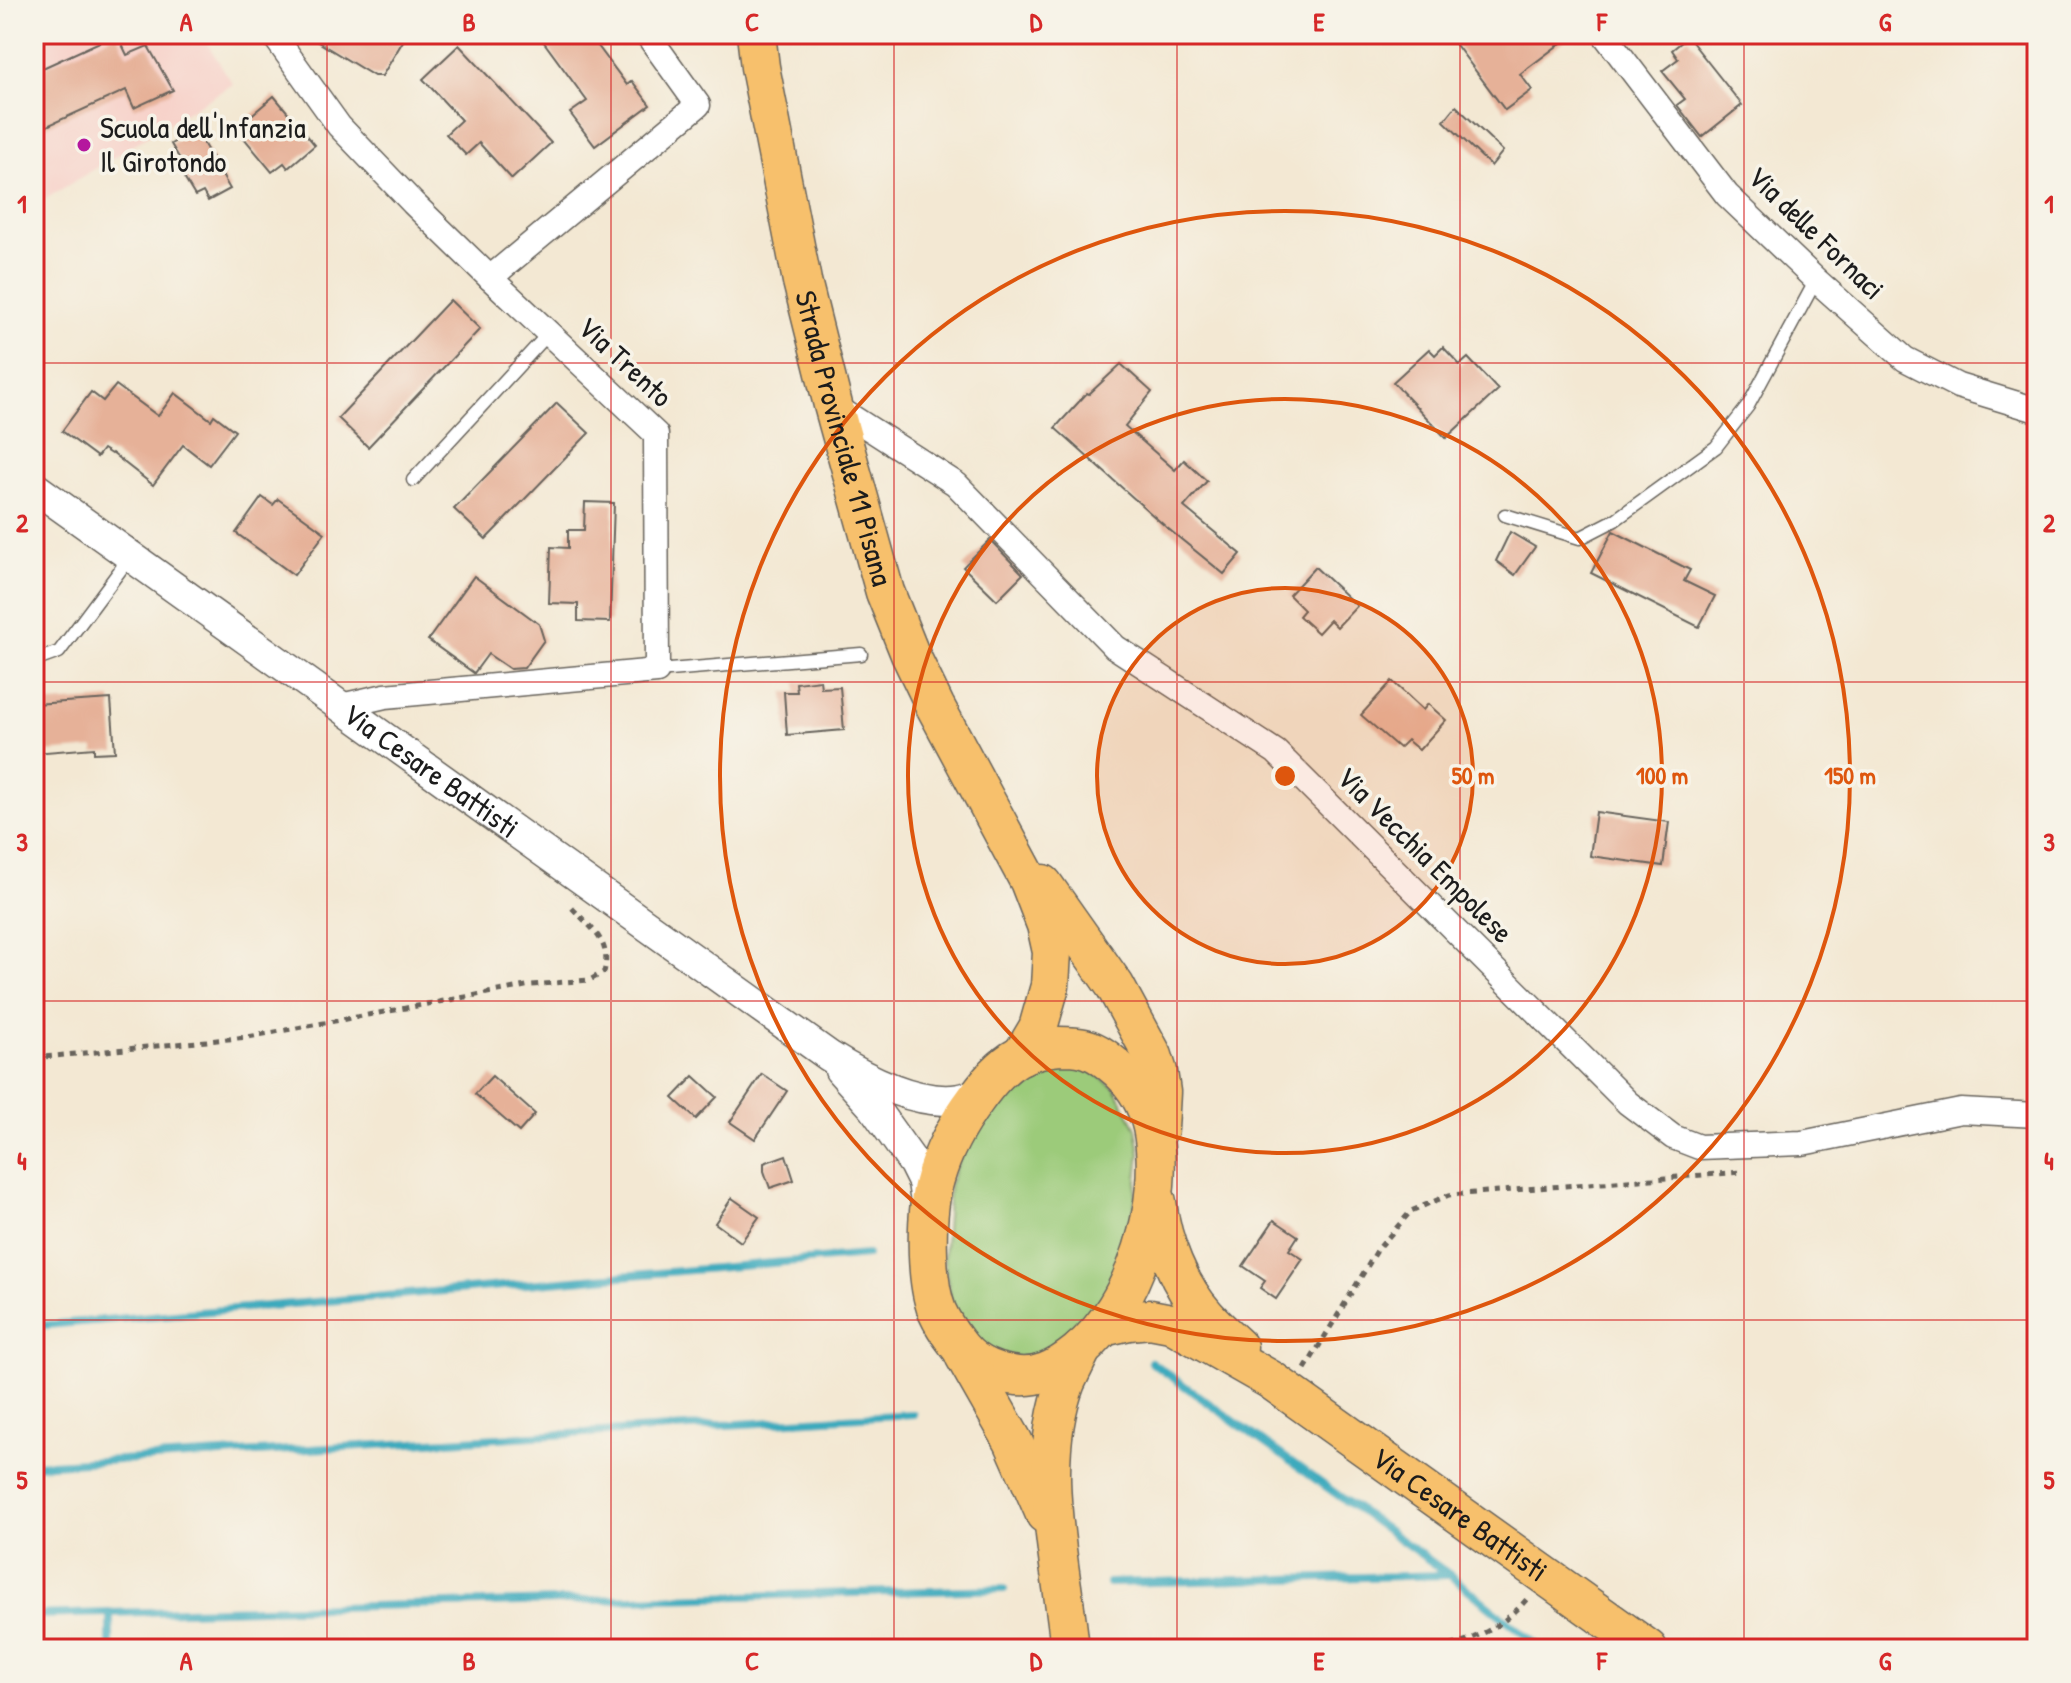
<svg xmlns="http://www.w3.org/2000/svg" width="2071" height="1683" viewBox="0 0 2071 1683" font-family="'Patrick Hand',sans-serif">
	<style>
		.built { fill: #f7d1c9 }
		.green { fill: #9ccb7a; stroke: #5c744b; stroke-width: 2 }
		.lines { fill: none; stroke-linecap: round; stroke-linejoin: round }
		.stream { stroke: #3eaabd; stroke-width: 8 }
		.building { fill: #e6b198 }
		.service-casing { stroke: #67635c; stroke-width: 15 }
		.minor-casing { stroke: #67635c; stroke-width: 27 }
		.tertiary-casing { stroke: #67635c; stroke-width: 33 }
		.primary-casing { stroke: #67635c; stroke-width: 41 }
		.path { stroke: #67635c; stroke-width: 5; stroke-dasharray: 6 6; stroke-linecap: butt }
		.service { stroke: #fff; stroke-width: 12 }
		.minor { stroke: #fff; stroke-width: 24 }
		.tertiary { stroke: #fff; stroke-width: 30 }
		.primary { stroke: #f7c06c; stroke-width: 38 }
		.grid { fill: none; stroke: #d62828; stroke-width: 2; stroke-opacity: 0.55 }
		.ring { fill: none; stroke: #de560d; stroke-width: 4 }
		.poi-dot { fill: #b5179e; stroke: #f7f3e8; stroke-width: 3 }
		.labels { text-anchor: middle; stroke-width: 7; stroke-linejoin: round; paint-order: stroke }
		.poi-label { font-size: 30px; fill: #1c1c1c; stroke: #f7f3e8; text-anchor: start }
		.street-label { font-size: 30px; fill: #1c1c1c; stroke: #f7f3e8 }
		.centre { fill: #de560d; stroke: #f7f3e8; stroke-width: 4 }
		.ring-label { font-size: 24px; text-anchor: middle; font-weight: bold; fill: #de560d; stroke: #f7f3e8; stroke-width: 7; stroke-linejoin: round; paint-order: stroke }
		.neatline { fill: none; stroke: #d62828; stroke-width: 3 }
		.grid-label { font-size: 26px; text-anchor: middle; font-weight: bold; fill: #d62828 }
	</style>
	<rect width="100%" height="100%" fill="#f7f3e8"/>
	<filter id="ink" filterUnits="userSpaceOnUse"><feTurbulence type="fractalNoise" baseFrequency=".0125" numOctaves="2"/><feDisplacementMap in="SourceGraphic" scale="16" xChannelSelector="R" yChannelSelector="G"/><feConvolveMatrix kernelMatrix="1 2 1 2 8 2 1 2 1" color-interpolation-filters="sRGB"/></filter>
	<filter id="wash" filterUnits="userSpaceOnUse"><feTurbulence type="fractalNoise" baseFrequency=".006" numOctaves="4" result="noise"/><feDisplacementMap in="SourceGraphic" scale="32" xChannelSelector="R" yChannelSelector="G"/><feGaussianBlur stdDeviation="1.8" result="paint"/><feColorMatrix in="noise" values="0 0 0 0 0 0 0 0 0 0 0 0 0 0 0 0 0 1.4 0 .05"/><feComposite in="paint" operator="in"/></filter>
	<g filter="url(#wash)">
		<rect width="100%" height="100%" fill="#f3e8d3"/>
		<path class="built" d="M34,34h167l32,50 -199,122z"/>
		<path class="green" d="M1045,1063h35l35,25 21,40 4,25 -8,72 -20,59 -41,53 -38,23 -32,-2 -28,-17 -21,-36 -8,-44 5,-76 20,-48 43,-56z"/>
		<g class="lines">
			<g class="stream">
				<path d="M34,1326l833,-71"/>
				<path d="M1151,1362l299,213 92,74"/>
				<path d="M34,1465l879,-51"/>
				<path d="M1109,1583l340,-8"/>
				<path d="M110,1613v36"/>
				<path d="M34,1615l970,-26"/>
			</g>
		</g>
		<g id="blocks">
			<g class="building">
				<path d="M117,34l10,21 21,-9 25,44 -39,18 -8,-18 -92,42v-60z"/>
				<path d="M305,34h87l11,7 -21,35h-8z"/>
				<path d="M538,34h51l38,51 5,-4 18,24 -55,41 -25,-33 17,-12z"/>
				<path d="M1448,34h125l-53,40 12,16 -27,20z"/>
				<path d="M1688,37l54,68 -40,32 -25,-32 8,-6 -23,-28 16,-12 -6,-9z"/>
				<path d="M459,45l92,98 -39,36 -33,-36 -13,12 -20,-21 15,-14 -38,-41z"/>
				<path d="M274,96l41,49 -27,23 -4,-5 -12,9 -33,-40 13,-10 -4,-4z"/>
				<path d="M1456,106l47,45 -12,15 -47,-45z"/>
				<path d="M195,129l35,60 -22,12 -5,-9 -8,4 -12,-20 5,-3 -17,-29z"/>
				<path d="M450,300l30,29 -112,118 -30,-29z"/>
				<path d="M1443,347l17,18 8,-7 30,32 -52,48 -53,-56 36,-33 6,6z"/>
				<path d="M1121,364l31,28 -27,34 50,44 9,-10 23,21 -23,26 57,47 -17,20 -58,-47 -111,-99 32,-35 2,1z"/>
				<path d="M116,385l42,31 17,-23 36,27 3,-5 21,16 -26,34 -26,-20 -30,40 -41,-32 -1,1 -8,-5 -6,8 -35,-26 29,-39 12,9z"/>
				<path d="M557,403l32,30 -103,106 -32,-30z"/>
				<path d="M262,497l11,8 5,-6 47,34 -31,42 -58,-42z"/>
				<path d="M585,502l29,1 -4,119 -32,-1v-17l-29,-1 2,-56 17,1v-18h16z"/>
				<path d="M1613,531l77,39 -6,11 31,15 -16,31 -108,-54z"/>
				<path d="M1510,532l25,15 -20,28 -19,-14z"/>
				<path d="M990,540l33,34 -26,26 -34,-33z"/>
				<path d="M1315,567l42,39 -20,21 -7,-7 -12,13 -19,-17 5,-6 -15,-15z"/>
				<path d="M474,576l65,48 5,16 -20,28 -14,1 -22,-15 -14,19 -46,-33z"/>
				<path d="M820,680l1,8 19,-1 4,43 -57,5 -3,-43h13l-1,-9z"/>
				<path d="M1392,681l31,29 5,-6 18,16 -27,30 -12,-10 -8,8 -38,-33z"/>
				<path d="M111,699l4,53 -21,1v-5l-60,5v-49z"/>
				<path d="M1596,812l73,10 -6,44 -73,-10z"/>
				<path d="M762,1074l25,17 -32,48 -25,-17z"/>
				<path d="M492,1076l43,38 -16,18 -44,-38z"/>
				<path d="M694,1076l23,21 -21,22 -23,-21z"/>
				<path d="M786,1155l8,25 -24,8 -6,-17v-8z"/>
				<path d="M732,1198l27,19 -18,25 -26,-19z"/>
				<path d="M1274,1220l24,16 -9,14 14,9 -27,40 -16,-11 5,-7 -22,-15z"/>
			</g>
		</g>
	</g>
	<g filter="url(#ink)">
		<use href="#blocks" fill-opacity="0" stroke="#67635c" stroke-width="2"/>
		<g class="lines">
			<defs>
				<g id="service">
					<path d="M413,480l135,-146"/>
					<path d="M1505,515l75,23 35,-18 101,-73 32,-41 68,-126"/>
					<path d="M34,661l25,-9 71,-95"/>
					<path d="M657,671l204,-17"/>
				</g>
				<g id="minor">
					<path d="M273,34l66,92 74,77 77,75 166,156 1,237 -272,25 -44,10"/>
					<path d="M1604,34l123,161 89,85 89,79 53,27 79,24"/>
					<path d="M490,278l208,-173 -51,-71"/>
					<path d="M833,405l123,79 159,163 161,105 352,351 45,34 26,10 103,-4 159,-32 76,4"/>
				</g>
				<g id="tertiary">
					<path id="s1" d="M34,487l795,569c35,22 88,50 131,43 8,-1 16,-6 23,-10"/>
					<path d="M840,1070l34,38 40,56 9,18 4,28"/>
				</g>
				<g id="primary">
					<path id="s2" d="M756,34l4,33 42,214 31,124 52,187 25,62 25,52 94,175 17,44 6,27 -2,34 -12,42 -16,27"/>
					<path d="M1043,884l72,102 38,70 5,16 3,20 -2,37"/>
					<path d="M1060,1046c7,0 16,0 24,2 13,3 25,13 35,22 16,15 28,35 33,57 15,73 -16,179 -75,226 -20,16 -40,27 -66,22 -24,-4 -41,-13 -55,-33 -7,-9 -14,-20 -19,-31 -12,-31 -12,-100 -2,-132 8,-29 23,-56 41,-80 12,-17 29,-37 48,-45 12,-5 23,-7 36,-8z"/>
					<path d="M1157,1202c5,40 22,84 49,114 10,11 21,21 32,31"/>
					<path id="s3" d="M1103,1327l26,-6 21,-2 21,4 100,57 377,269"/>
					<path d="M964,1355l49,86 32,73"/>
					<path d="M1070,1649c-8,-85 -36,-184 -4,-267 5,-11 11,-22 16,-33"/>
				</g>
			</defs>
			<use href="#service" class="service-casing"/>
			<use href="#minor" class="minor-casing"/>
			<use href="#tertiary" class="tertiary-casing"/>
			<use href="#primary" class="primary-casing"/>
			<g class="path">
				<path d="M34,1058l214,-21 283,-52 59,-5 14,-8c8,-30 -12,-43 -32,-64"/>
				<path d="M1305,1369l73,-120 33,-38 38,-16 293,-23"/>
				<path d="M1439,1649c36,-10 63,-21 88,-50"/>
			</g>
			<use href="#service" class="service"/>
			<use href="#minor" class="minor"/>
			<use href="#tertiary" class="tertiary"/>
			<use href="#primary" class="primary"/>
		</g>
	</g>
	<path class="grid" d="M327,34v1615M611,34v1615M894,34v1615M1177,34v1615M1460,34v1615M1744,34v1615M34,363h2003M34,682h2003M34,1001h2003M34,1320h2003"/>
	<circle cx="1285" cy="776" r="188" fill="#de560d" fill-opacity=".12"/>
	<g class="ring">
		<circle cx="1285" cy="776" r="188"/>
		<circle cx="1285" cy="776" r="377"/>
		<circle cx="1285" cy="776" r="565"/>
	</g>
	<circle class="poi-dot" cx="84" cy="145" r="8"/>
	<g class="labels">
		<g class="poi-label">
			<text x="100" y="138">Scuola dell'Infanzia<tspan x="100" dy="34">Il Girotondo</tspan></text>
		</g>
		<g class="street-label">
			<text transform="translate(1816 233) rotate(44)" y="10">Via delle Fornaci</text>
			<text transform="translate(625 362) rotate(43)" y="10">Via Trento</text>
			<text dy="10" stroke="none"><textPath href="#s2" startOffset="414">Strada Provinciale 11 Pisana</textPath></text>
			<text dy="10" stroke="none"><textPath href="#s1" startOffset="488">Via Cesare Battisti</textPath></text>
			<text transform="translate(1425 855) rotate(45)" y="10">Via Vecchia Empolese</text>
			<text dy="10" stroke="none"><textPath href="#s3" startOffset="416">Via Cesare Battisti</textPath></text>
		</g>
	</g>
	<circle cx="1285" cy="776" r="12" class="centre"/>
	<g class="ring-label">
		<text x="1473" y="784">50 m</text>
		<text x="1662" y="784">100 m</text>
		<text x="1850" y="784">150 m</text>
	</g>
	<rect width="2071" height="1683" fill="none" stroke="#f7f3e8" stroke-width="88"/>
	<rect x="44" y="44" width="1983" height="1595" class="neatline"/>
	<g class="grid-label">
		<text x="186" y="31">A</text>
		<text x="469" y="31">B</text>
		<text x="752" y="31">C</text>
		<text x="1036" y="31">D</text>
		<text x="1319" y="31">E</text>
		<text x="1602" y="31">F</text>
		<text x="1885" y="31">G</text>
		<text x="22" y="213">1</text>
		<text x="2049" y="213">1</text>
		<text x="22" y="532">2</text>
		<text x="2049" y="532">2</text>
		<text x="22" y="851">3</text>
		<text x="2049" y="851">3</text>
		<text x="22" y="1170">4</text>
		<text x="2049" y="1170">4</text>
		<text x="22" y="1489">5</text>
		<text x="2049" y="1489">5</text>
		<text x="186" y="1670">A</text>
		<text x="469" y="1670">B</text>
		<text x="752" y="1670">C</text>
		<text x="1036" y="1670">D</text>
		<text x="1319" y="1670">E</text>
		<text x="1602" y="1670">F</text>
		<text x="1885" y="1670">G</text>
	</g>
</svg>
